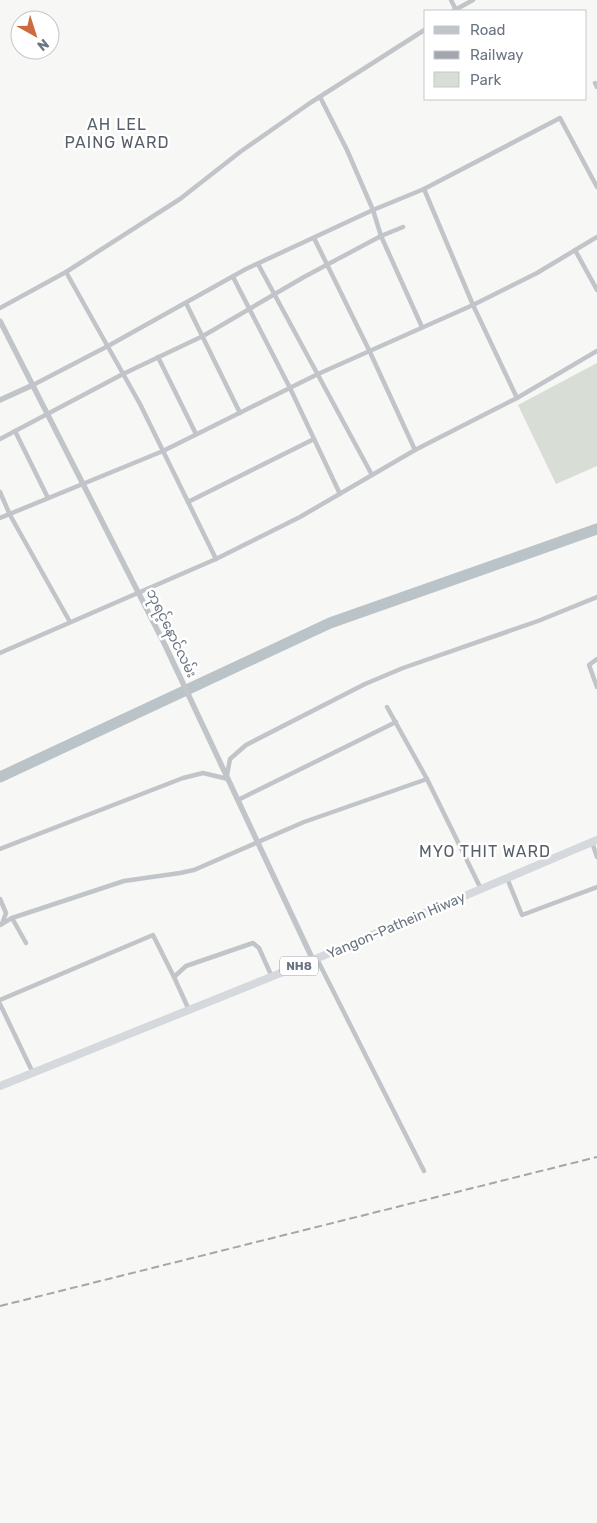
<svg xmlns="http://www.w3.org/2000/svg" width="597" height="1523" viewBox="0 0 597 1523" font-family="Rubik,'Noto Sans Myanmar',sans-serif">
	<style>
		.green { fill: #d8ddd6 }
		.lines { fill: none; stroke-linecap: round; stroke-linejoin: round }
		.river { stroke: #bac3c7; stroke-width: 11 }
		.minor { stroke: #c1c4c8; stroke-width: 4.5 }
		.tertiary { stroke: #c1c4c8; stroke-width: 5.5 }
		.trunk { stroke: #d5d8dc; stroke-width: 8 }
		.rail { stroke: #a3a7ad; stroke-width: 2; stroke-dasharray: 8 4; stroke-linecap: butt }
		.labels { text-anchor: middle; stroke-width: 5; stroke-linejoin: round; paint-order: stroke }
		.shield { fill: #fff; stroke: #979ea8; stroke-width: 1 }
		.shield-label { font-size: 12px; font-weight: bold; fill: #6a7582 }
		.street-label { font-size: 14px; fill: #6a7582; stroke: #fff }
		.quarter-label { font-size: 16px; letter-spacing: 1px; fill: #575f68; stroke: #fff }
	</style>
	<rect width="100%" height="100%" fill="#f7f7f5"/>
	<path class="green" d="M597,363v103l-41,18 -38,-79z"/>
	<g class="lines">
		<path class="river" d="M0,777l330,-154 267,-94"/>
		<g class="minor">
			<path d="M451,0l5,10"/>
			<path d="M453,11l20,-11"/>
			<path d="M595,83l2,4"/>
			<path d="M320,97l27,53 26,60 8,26 41,91"/>
			<path d="M424,189l49,116 44,93"/>
			<path d="M314,238l55,112 46,100"/>
			<path d="M575,250l22,40"/>
			<path d="M258,264l114,211"/>
			<path d="M66,272l74,132 76,155"/>
			<path d="M233,277l57,111 50,106"/>
			<path d="M186,303l54,110"/>
			<path d="M0,308l66,-36 114,-73 60,-47 70,-49 116,-74"/>
			<path d="M158,357l38,77"/>
			<path d="M33,385l75,-39 138,-77 127,-59 51,-21 136,-71 37,69"/>
			<path d="M15,431l33,67"/>
			<path d="M0,439l123,-65 80,-38 101,-59 77,-41 22,-9"/>
			<path d="M0,492l10,23 60,107"/>
			<path d="M188,502l126,-63"/>
			<path d="M0,518l163,-67 155,-77 155,-69 64,-32 60,-36"/>
			<path d="M0,653l216,-94 84,-42 115,-67 102,-52 80,-47"/>
			<path d="M597,659l-8,6 8,22"/>
			<path d="M387,707l40,72 54,110"/>
			<path d="M227,775l3,-16 16,-14 119,-61 38,-16 135,-47 59,-24"/>
			<path d="M238,800l158,-78"/>
			<path d="M592,842l5,15"/>
			<path d="M0,849l183,-71 20,-5 25,6"/>
			<path d="M507,878l15,37 75,-28"/>
			<path d="M0,899l6,14 -4,11"/>
			<path d="M12,918l14,25"/>
			<path d="M0,925l12,-7 112,-37 56,-8 14,-3 110,-48 123,-43"/>
			<path d="M317,959l107,212"/>
			<path d="M0,1000l153,-65 21,42"/>
			<path d="M0,1004l33,69"/>
			<path d="M189,1010l-15,-33 12,-11 67,-23 6,5 13,29"/>
		</g>
		<g class="tertiary">
			<path d="M0,321l165,324 148,315"/>
			<path d="M0,400l33,-15"/>
		</g>
		<path class="trunk" d="M0,1086l313,-126 284,-120"/>
		<path class="rail" d="M0,1306l597,-149"/>
	</g>
	<g class="labels">
		<rect class="shield" x="280" y="956.5" width="38" height="19" rx="4"/>
		<g class="shield-label">
			<text x="299" y="970">NH8</text>
		</g>
		<g class="street-label">
			<text transform="translate(172 633) rotate(64)" y="5">ဘုရင့်နောင်လမ်း</text>
			<text transform="translate(396 925) rotate(-23)" y="5">Yangon-Pathein Hiway</text>
		</g>
		<g class="quarter-label">
			<text x="117" y="130">AH LEL<tspan x="117" dy="18">PAING WARD</tspan></text>
			<text x="485" y="857">MYO THIT WARD</text>
		</g>
	</g>
	<rect x="424" y="10" width="162" height="90" fill="#ffffff" stroke="#c3c8cd"/>
	<rect x="434" y="26" width="25" height="8" fill="#c1c4c8" stroke="#c3c8cd"/>
	<text x="470" y="35" font-size="15" fill="#6a7582">Road</text>
	<rect x="434" y="51" width="25" height="8" fill="#a3a7ad" stroke="#c3c8cd"/>
	<text x="470" y="60" font-size="15" fill="#6a7582">Railway</text>
	<rect x="434" y="72" width="25" height="15" fill="#d8ddd6" stroke="#c3c8cd"/>
	<text x="470" y="85" font-size="15" fill="#6a7582">Park</text>
	<g transform="translate(35 35) rotate(141)"><circle r="24" fill="#ffffff" stroke="#c3c8cd"/>
	<path d="M0-4L9 19L0 12L-9 19Z" fill="#ce6b3e"/>
	<text y="-8" font-size="14" font-weight="bold" text-anchor="middle" fill="#6a7582">N</text>
	</g>
</svg>
